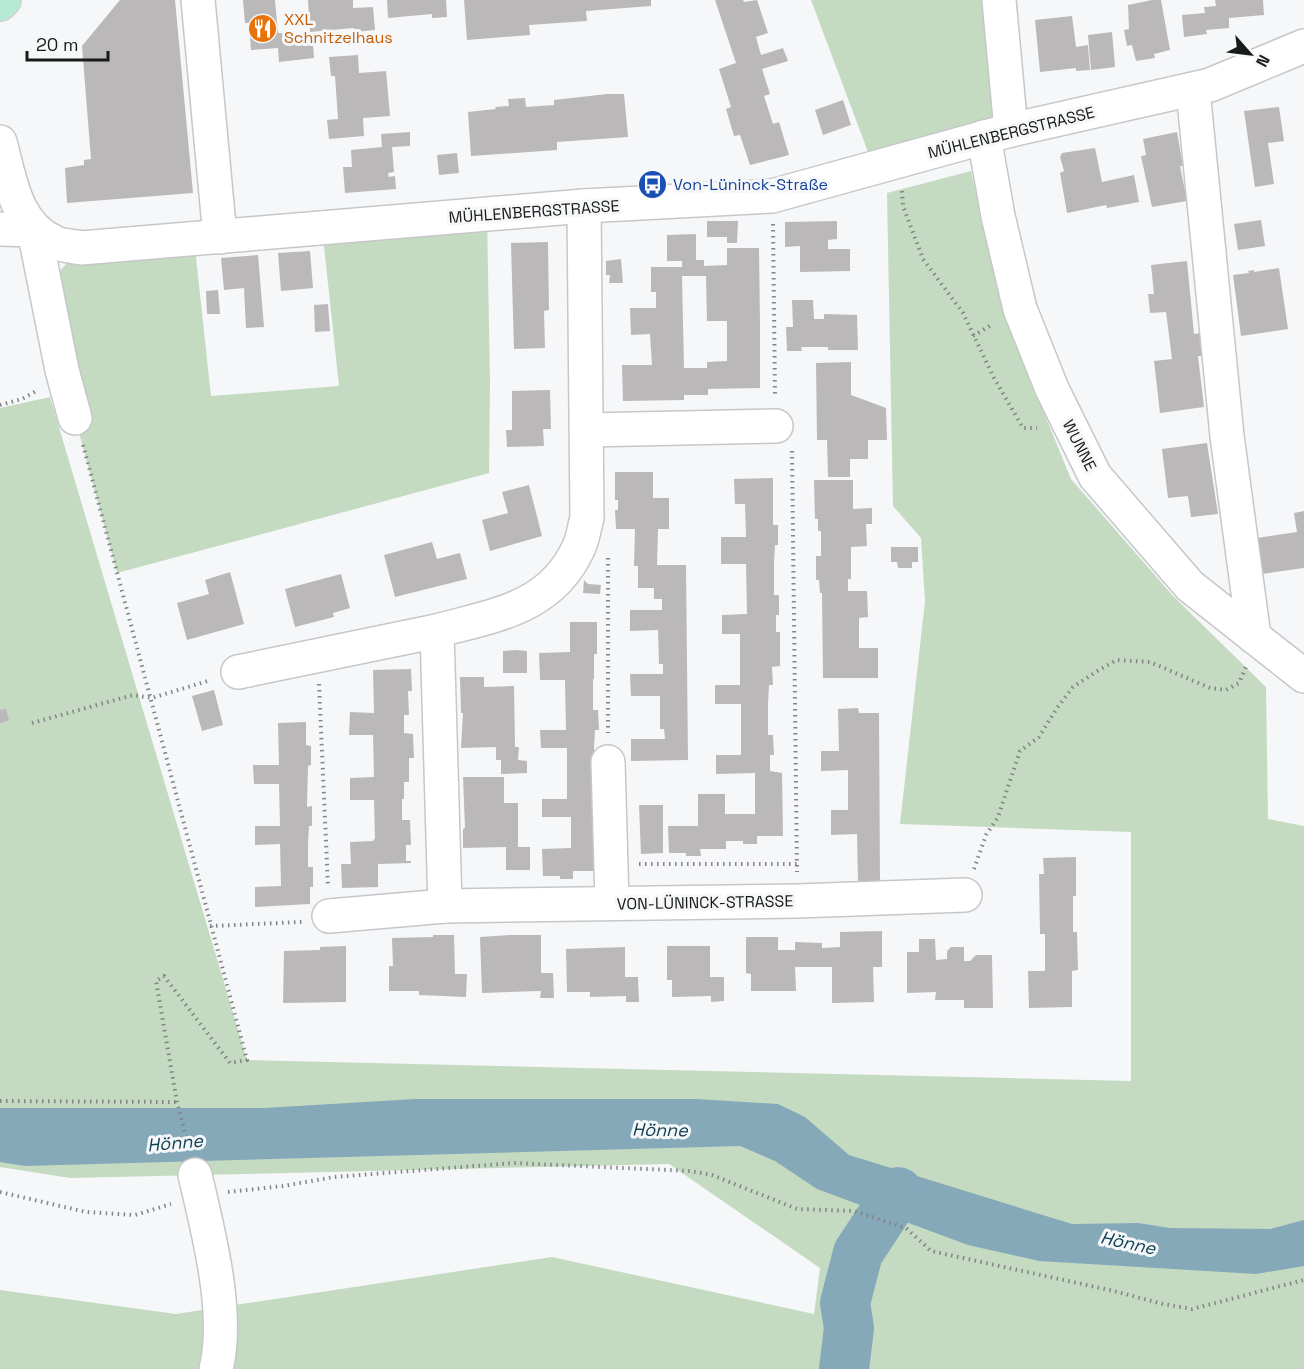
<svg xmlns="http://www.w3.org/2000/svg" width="1304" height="1369" viewBox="0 0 1304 1369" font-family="'Space Grotesk',sans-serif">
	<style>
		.green { fill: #c4dbc1 }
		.water { fill: #86a9ba }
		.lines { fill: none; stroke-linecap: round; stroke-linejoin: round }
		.river { stroke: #86a9ba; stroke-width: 50 }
		.building { fill: #bbb8b9; fill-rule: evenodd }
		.minor-casing { stroke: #c6c7c9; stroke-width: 36 }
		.major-casing { stroke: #d1d1d1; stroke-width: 36 }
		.path { stroke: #838485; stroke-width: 4; stroke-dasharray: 1.5 4.5; stroke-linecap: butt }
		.minor { stroke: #fff; stroke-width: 33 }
		.major { stroke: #b6ead5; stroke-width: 33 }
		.labels { text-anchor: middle; stroke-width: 6; stroke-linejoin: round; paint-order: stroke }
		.food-label { font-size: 16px; fill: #c56008; stroke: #f6f7f9; text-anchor: start }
		.street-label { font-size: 16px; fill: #191a1a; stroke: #f6f7f9 }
		.transit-label { font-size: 16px; fill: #164399; stroke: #f6f7f9; text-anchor: start }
		.water-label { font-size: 18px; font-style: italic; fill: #104154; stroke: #f6f7f9 }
	</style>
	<rect width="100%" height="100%" fill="#f6f7f9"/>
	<g class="green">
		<path d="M811,0h188l12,130 -137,38z"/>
		<path d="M971,171l31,139 69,169 103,118 92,90 2,132 36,7v543h-1304v-79l176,24 376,-57 262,57 6,-46 -151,-104 -599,14 -70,-11v-759l50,-11 197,663 884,21v-249l-231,-8 25,-223 -4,-63 -28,-32 -6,-313z"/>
		<path d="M487,214l3,168 -1,91 -372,100 -42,-155 -29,-132 35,-38 113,-9 17,157 128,-10 -17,-158z"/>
	</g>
	<path class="water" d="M415,1099h282l81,5 27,13 44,38 223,69 66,-1 32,5 100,1 34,-9v46l-48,8 -217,-13 -71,-16 -151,-56 -42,-28 -35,-15 -715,20 -25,-4v-54h264z"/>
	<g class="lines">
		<path class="river" d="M844,1369l5,-41 -4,-25 13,-50 40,-61"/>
	</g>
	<g class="building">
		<path d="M120,0h55l18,193 -126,10 -2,-35 19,-3v-5l7,-1 -9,-113z"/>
		<path d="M243,0h32l3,33h25l1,12 9,-1 1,14 -35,4 -1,-14 -27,2 -2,-27h-4z"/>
		<path d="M308,0h45v8l20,-1 2,23 -21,2v-4l-44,4z"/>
		<path d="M387,0h59l1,17 -15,1v-4l-44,4z"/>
		<path d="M464,0h187v6l-65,5 1,10 -58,4 1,10 -63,5z"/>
		<path d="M715,0h28l1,2 13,-2 11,33 -12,4 5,18 22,-7 5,13 -26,8 8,25 -6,2 9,28 6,-2 10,33 -39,10 -10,-30 -6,1 -8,-27 5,-2 -12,-38 17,-6z"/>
		<path d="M1152,0h9l9,50 -16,4 1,4 -19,3 -4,-16 -5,1 -3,-16 5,-1 -1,-24z"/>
		<path d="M1215,0h48l1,15 -35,3v10l-23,2 1,4 -23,3 -2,-22 23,-2 -1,-6 12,-1z"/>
		<path d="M1072,16l4,31 12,-2 2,25 -14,1v-3l-36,4 -5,-52z"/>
		<path d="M1112,32l3,35 -24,3 -3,-35z"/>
		<path d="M358,55l1,18 27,-2 4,45 -27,2 1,18 -35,3 -2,-19 11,-1 -3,-43h-4l-2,-19z"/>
		<path d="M607,94h17l4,43 -71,5v8l-86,6 -3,-44 28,-3 -1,-2 14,-1 -1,-7 17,-1 1,9 28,-2v-5z"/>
		<path d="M843,100l8,25 -28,10 -8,-25z"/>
		<path d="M1279,107l5,34 -16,2 6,41 -19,3 -11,-76z"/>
		<path d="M410,132v14l-18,1 2,25 -6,1 1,4 6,-1 1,13 -51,4 -2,-26h9l-1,-17 31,-3 -1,-13z"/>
		<path d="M1177,132l6,34h-3l7,35 -35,6 -11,-51 5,-1 -3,-16z"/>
		<path d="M1095,148l7,34 32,-7 5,27 -32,6 -1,-3 -39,8 -7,-40 4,-2 -4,-14 2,-4z"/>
		<path d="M457,153l2,20 -20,2 -2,-20z"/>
		<path d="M1261,220l4,26 -27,4 -4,-26z"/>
		<path d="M707,221h31l-1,22h-10v-6h-20z"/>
		<path d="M837,221v18l-9,1v9h22v22l-50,1v-26l-15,1v-25z"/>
		<path d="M696,234v26h8v6l23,-1v-17h32l1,73h-25h25v67l-52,1v6h-24v5l-61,1 -1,-36h30l-2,-31 -19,1 -1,-27h26v-16h-5v-25h31v-6h-15v-26zM682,276h24l1,45h20v40l-20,1v6h-23z"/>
		<path d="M548,242l1,68 -5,1 1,37 -31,1 -3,-106z"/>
		<path d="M310,251l3,37 -32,3 -3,-38z"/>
		<path d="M258,255l6,72 -18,1 -2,-40 -20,2 -3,-32z"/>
		<path d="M621,259l2,24h-14l1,-8h-4v-14z"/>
		<path d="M1187,261l7,73 6,-1 3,23h-5l6,51 -44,6 -6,-52 18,-2 -6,-47 -16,1 -2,-19h6l-3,-29z"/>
		<path d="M1279,268l9,61 -47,7 -8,-61 16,-2 -1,-2 6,-1v2z"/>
		<path d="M218,290l2,24h-13l-1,-23z"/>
		<path d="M792,300h21l1,19h10v-5l33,1 1,35h-30v-3h-27l1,4h-15l-1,-24h7z"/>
		<path d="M328,304l2,27 -15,1 -1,-27z"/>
		<path d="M851,362v33l35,13 1,32h-19v19h-18v18h-22l-1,-37h-10l-1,-77z"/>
		<path d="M550,390l1,39h-8l1,17 -37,1 -1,-17h6v-39z"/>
		<path d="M1207,443l11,71 -27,3 -3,-21 -20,2 -6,-49z"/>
		<path d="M615,472h38v26h16v31h-11l-1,36h29l2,195 -57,1v-22h34l-1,-10h-4v-33h-29l-1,-22h33v-10h-4l-1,-34 -28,1v-21h32v-11h-8v-11h-16v-22h-4l1,-37h-19l-1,-19h3v-10h-3z"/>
		<path d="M773,478v47h5v20h-3l-1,18v32h5v20h-3v17h4v34l-8,1 1,18h-4l-1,18v32h5l1,20h-4v16l12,2 1,63h-26v8h-14v-3h-17v8h-26l1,7h-15v-3h-17l-1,-27h30v-32h27v20h30v-41l-39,1v-19h25v-51h-26v-19h25v-51h-18v-19l25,-1 -1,-50h-25v-27h25l-1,-33h-10l-1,-25z"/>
		<path d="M814,480h39v29l19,-1v16h-6l1,22 -16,1v32h-3v12h19l1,26 -9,1v30h19v30h-55l-1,-85h-2l-1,-13h-3v-24h5v-25h-3v-12h-3z"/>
		<path d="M529,485l13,51 -52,15 -8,-31 26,-7 -6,-21z"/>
		<path d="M1304,511v57l-42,6 -5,-36 40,-6 -3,-19z"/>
		<path d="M432,542l5,17 23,-6 7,26 -72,18 -11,-42z"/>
		<path d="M891,547h27v15h-6v6h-14l-1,-6h-6z"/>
		<path d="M230,572l14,52 -57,16 -10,-37 32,-9 -4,-14z"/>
		<path d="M341,574l9,34 -17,5 1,4 -39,10 -10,-38z"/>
		<path d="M584,580l4,4 13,1 -1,9 -17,-1z"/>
		<path d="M570,622h27v32h-3v25h-1v31h5l1,20h-4l-1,18 4,123h-25v8h-13v-3h-17l-1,-27 29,-1v-31h-29v-18h25v-51h-26l-1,-18h26l-1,-50h-25l-1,-27 31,-1z"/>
		<path d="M515,650l12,1v22h-24v-22z"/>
		<path d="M411,669l1,22h-4l1,24h-5v18l9,1 1,24h-5v24h-5v17h-2v21h8l1,25h-5v16h5v2l-33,1v23l-36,1 -1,-24h10l-1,-22 23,-1 2,-3 -1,-38h-24v-22l24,-1 -1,-42h-24l1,-23 24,1 -1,-43z"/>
		<path d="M460,677h24v10l30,-1 1,61h4l-1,13 9,1v12l-26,1v-14h-5v-13l-35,1 2,-35h-2z"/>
		<path d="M214,690l9,35 -21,6 -10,-35z"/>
		<path d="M858,708l1,5h20l1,170h-22l-1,-49 -26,1v-25h17v-40l-27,1v-20h18l-1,-42z"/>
		<path d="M6,709l3,11 -9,3v-13z"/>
		<path d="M306,722v23l5,1v19l-3,1 -1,41 5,-1v20h-3l-1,18v23h5v20h-3v17l-55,3v-20l26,-1 -1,-42 -25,1v-19h25l-1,-42h-25l-1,-19h26l-1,-42z"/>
		<path d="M463,777h41v26h14v44h12v23h-24v-23l-43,1v-19l2,-1z"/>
		<path d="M639,805h24v48l-22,1z"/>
		<path d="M1076,857v39h-3v36h4l1,38 -6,1v36l-43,1 -1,-37h17v-37h-5l-1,-60h5l-1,-16z"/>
		<path d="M882,931v36h-9l1,35 -42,1v-36h-37l1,24h-45v-17l-5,-1v-36h32v13h17v-8l27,1v5l18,-1v-15z"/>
		<path d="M433,935h21l1,39h12l-1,23 -47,-2v-4h-30v-25h4l-1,-28 41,-1z"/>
		<path d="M511,935h30v38h12l1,25h-14l1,-7 -59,2 -2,-56z"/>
		<path d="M919,939h16l1,21 11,-1v-8l4,-4h13v14h6l6,-6h16l1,53h-29v-8h-29l1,-8 -29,1v-41h12z"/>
		<path d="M346,946v56l-63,1 1,-52 36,-1v-3z"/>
		<path d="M667,946h43v31h14v24l-13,1v-6l-39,1v-17h-5z"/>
		<path d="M625,947v30h13l1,25h-13v-6l-36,1v-5h-23l-1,-43z"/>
	</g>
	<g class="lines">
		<defs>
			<g id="minor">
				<path d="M198,0l22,237"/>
				<path d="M999,0l12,130"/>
				<path d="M1193,90l34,346 27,201"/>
				<path d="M984,137l14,79 22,93 32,80 43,87 95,110 114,90"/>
				<path d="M0,142c10,36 15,83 54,100 8,4 19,4 27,6l503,-42 188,-10 239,-66 199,-45 94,-39"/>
				<path d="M584,206l3,312c-3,10 -4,22 -9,31 -28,60 -84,66 -141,82l8,275 353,-5 167,-6"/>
				<path d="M0,229l34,1 28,140 13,48"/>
				<path d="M587,430l189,-4"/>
				<path d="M238,672l199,-41"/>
				<path d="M608,762l4,141"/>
				<path d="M329,916l116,-10"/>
				<path d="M195,1175c13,56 35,138 21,194"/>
			</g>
			<path id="major" d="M0,4l4,-4"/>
		</defs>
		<use href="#minor" class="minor-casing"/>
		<use href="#major" class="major-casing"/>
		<g class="path">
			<path d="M902,191l1,15 20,53 40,54 31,65 29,50h14"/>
			<path d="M773,224l2,172"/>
			<path d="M973,336l20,-12"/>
			<path d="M0,405l22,-6 16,-9"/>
			<path d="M83,445l164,615 -17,3 -66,-87 -8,5 21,121 12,46"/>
			<path d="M792,451l5,421"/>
			<path d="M608,558v175"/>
			<path d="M319,684l9,202"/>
			<path d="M32,723l101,-28 19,3 59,-18"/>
			<path d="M639,864h158"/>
			<path d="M974,869l12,-34 12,-18 22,-66 19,-14 18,-29 16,-21 26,-17 18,-10 33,2 60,26 16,2 13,-7 7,-16"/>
			<path d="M210,926l92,-4"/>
			<path d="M0,1101l177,1"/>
			<path d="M0,1192l86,20 49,3 36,-11"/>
			<path d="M228,1192l55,-6 51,-9 180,-14 176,8 22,4 85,34 57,2 52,17 25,23 183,40 49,13 29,5 112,-29"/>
		</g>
		<use href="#minor" class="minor"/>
		<use href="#major" class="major"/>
	</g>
	<defs>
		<symbol id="restaurant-disc" viewBox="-11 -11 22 22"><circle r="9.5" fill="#e8710a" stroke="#f6f7f9"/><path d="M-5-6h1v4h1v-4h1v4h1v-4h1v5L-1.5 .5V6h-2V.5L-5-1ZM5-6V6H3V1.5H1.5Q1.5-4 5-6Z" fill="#fff"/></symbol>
		<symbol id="bus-disc" viewBox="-11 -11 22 22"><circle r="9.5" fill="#1a4fb4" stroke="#f6f7f9"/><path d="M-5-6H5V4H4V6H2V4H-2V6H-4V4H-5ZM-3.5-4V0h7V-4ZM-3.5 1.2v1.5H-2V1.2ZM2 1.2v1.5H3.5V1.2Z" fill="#fff"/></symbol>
	</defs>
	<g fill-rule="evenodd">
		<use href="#restaurant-disc" x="246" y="12" width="33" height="33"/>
		<use href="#bus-disc" x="636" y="168" width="33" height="33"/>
	</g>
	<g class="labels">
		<g class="food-label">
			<text x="284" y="25">XXL<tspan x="284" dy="18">Schnitzelhaus</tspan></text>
		</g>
		<g class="street-label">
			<text transform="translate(1011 132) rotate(-14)" y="6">MÜHLENBERGSTRASSE</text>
			<text transform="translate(534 211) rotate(-4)" y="6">MÜHLENBERGSTRASSE</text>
			<text transform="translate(1080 445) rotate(63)" y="6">WUNNE</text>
			<text transform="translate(705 902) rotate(-1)" y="6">VON-LÜNINCK-STRASSE</text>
		</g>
		<g class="transit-label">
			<text x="673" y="190">Von-Lüninck-Straße</text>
		</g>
		<g class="water-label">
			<text transform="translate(660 1130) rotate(1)" y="6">Hönne</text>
			<text transform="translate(175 1143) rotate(-5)" y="6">Hönne</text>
			<text transform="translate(1128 1243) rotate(12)" y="6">Hönne</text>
		</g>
	</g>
	<g transform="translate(1250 54) rotate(118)" stroke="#f6f7f9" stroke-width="4.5" paint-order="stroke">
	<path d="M0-4.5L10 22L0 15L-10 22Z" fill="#191a1a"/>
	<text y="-9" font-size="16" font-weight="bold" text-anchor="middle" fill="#191a1a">N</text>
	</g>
	<path d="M27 51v9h81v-9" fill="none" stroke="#191a1a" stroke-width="3"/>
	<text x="36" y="51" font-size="18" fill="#191a1a" stroke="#f6f7f9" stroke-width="4.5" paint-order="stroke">20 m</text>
</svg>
